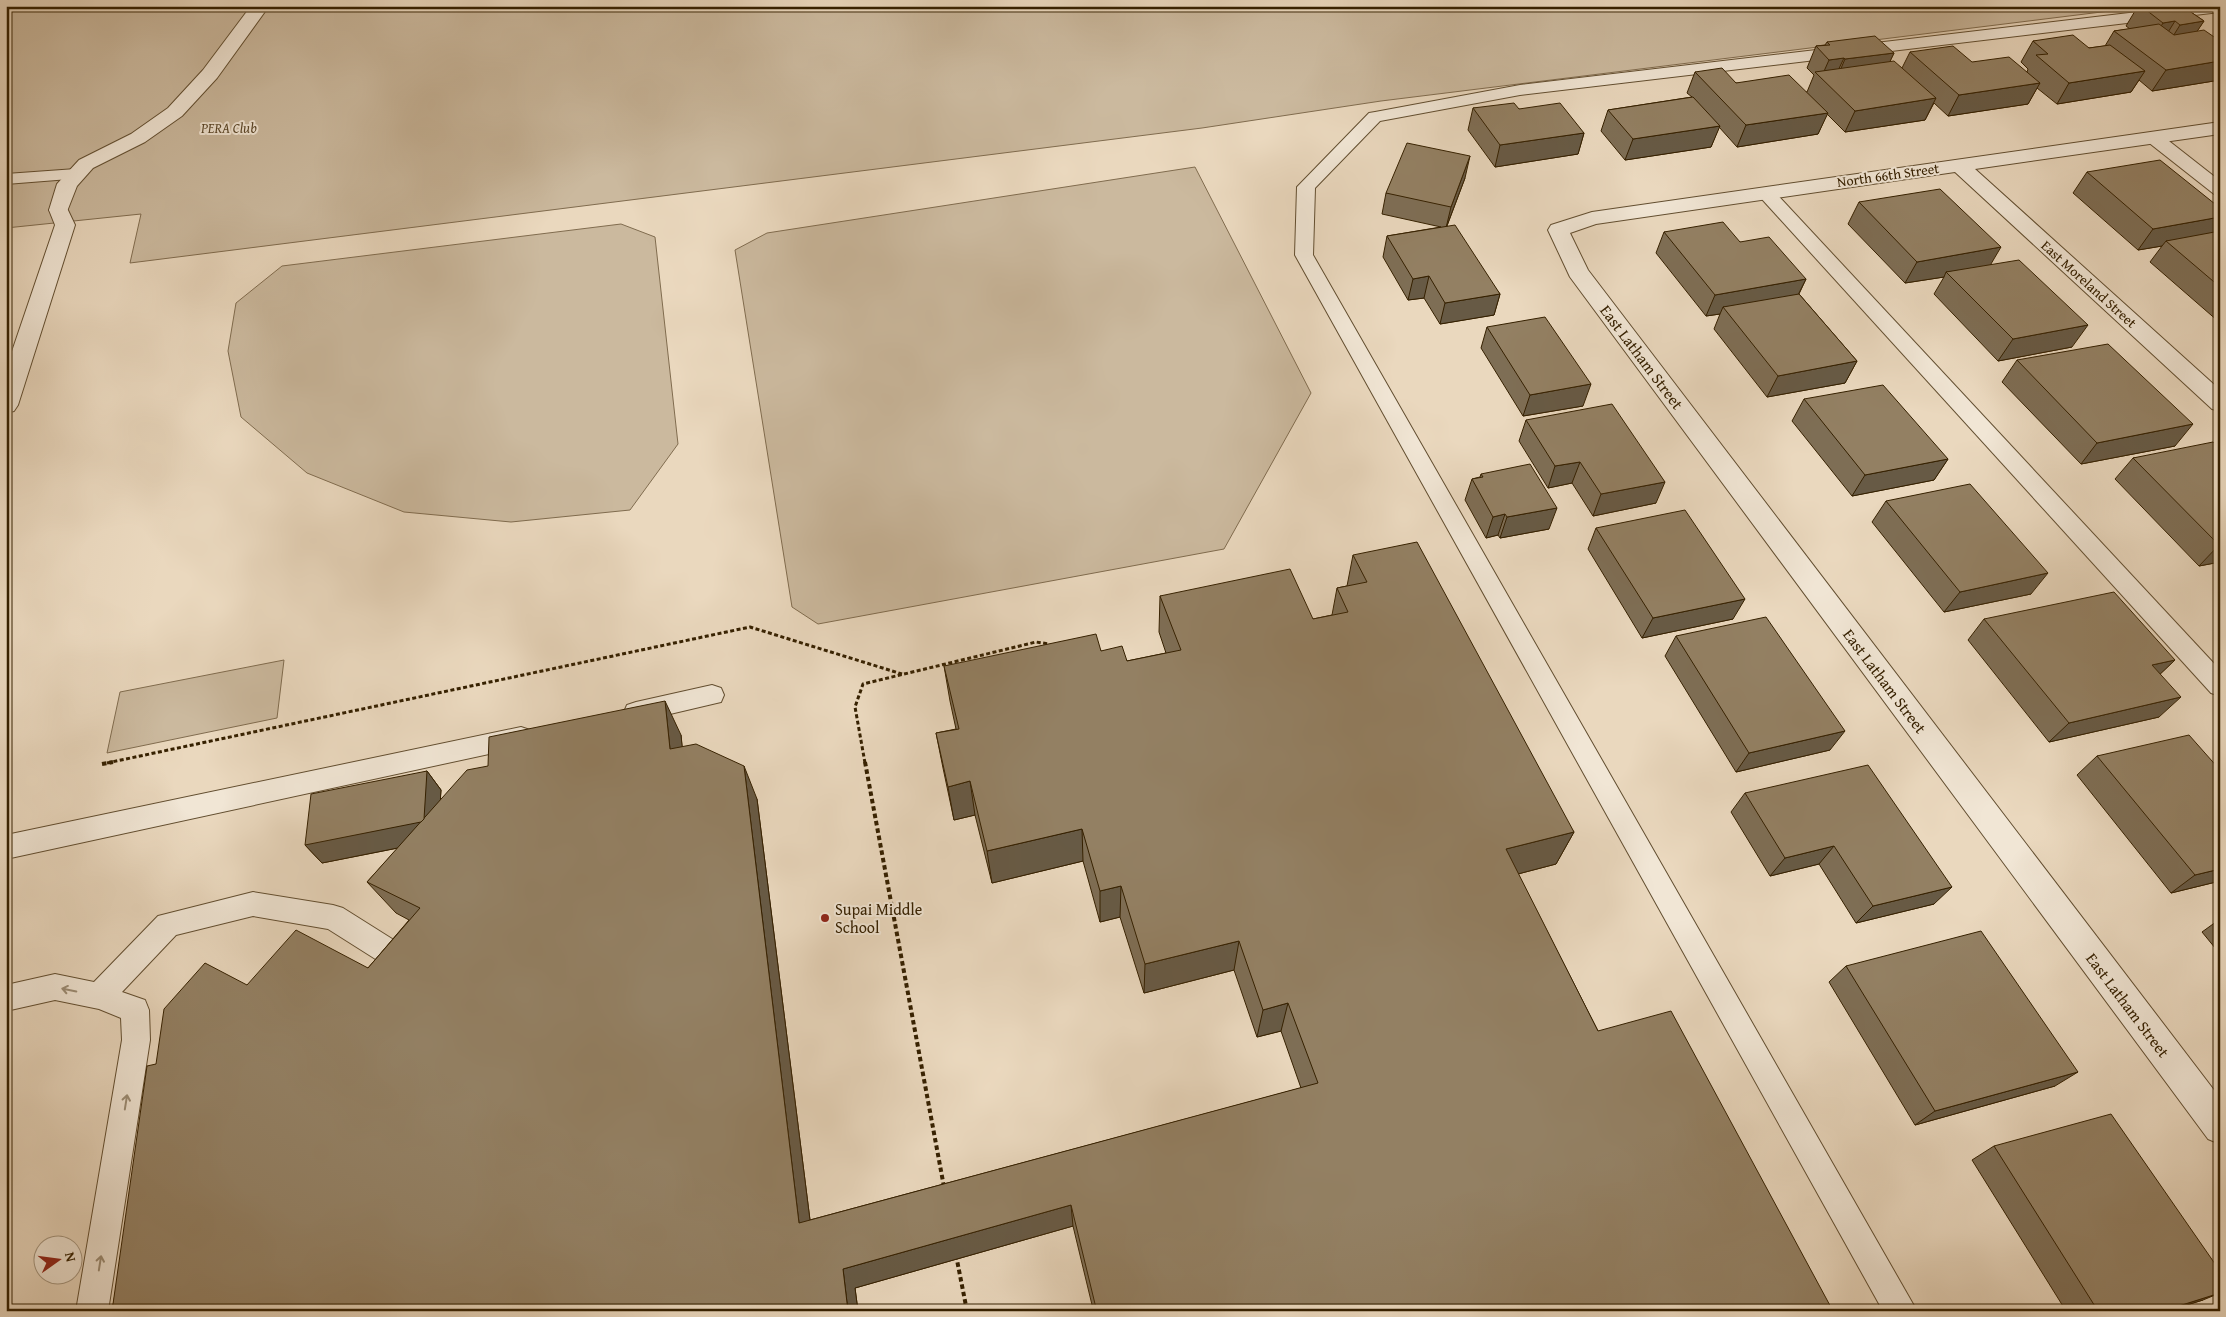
<svg xmlns="http://www.w3.org/2000/svg" width="2226" height="1317" viewBox="0 0 2226 1317" font-family="'Gentium Book Plus',serif">
	<style>
		.green { fill: #cbb99e; stroke: #806c4f }
		.lines { fill: none; stroke-linecap: round; stroke-linejoin: round }
		.service-casing { stroke: #624e30; stroke-width: 2 }
		.minor-casing { stroke: #624e30; stroke-width: 2 }
		.tertiary-casing { stroke: #624e30; stroke-width: 2 }
		.path-far1 { stroke: #352000; stroke-width: 3; stroke-dasharray: 4 2.5; stroke-linecap: butt }
		.path { stroke: #352000; stroke-width: 4; stroke-dasharray: 4.5 3; stroke-linecap: butt }
		.service { fill: #f1e6d5; fill-rule: evenodd }
		.minor { fill: #f1e6d5; fill-rule: evenodd }
		.tertiary { fill: #f1e6d5; fill-rule: evenodd }
		.wall { fill: #7e6e55; stroke: #352000 }
		.shaded-wall { fill: #675a45; stroke: #352000 }
		.building { fill: #938063; stroke: #352000 }
		.oneway { stroke: #9c8d75 }
		.poi-dot { fill: #8f2418; stroke: #f1e6d5; stroke-width: 2 }
		.labels { text-anchor: middle; stroke-width: 4; stroke-linejoin: round; paint-order: stroke }
		.far-park-label { font-size: 14px; font-style: italic; fill: #5a4628; stroke: #f1e6d5 }
		.far-street-label { font-size: 14px; fill: #352000; stroke: #f1e6d5 }
		.street-label { font-size: 16px; fill: #352000; stroke: #f1e6d5 }
		.poi-label { font-size: 16px; fill: #352000; stroke: #f1e6d5; text-anchor: start }
	</style>
	<rect width="100%" height="100%" fill="#ead8be"/>
	<filter id="stains"><feTurbulence type="fractalNoise" baseFrequency=".004" numOctaves="4"/><feColorMatrix values="0 0 0 0 .2 0 0 0 0 .09 0 0 0 0 .02 0 0 0 .5 -.17"/></filter>
	<radialGradient id="worn" r=".72"><stop offset=".6" stop-color="#630" stop-opacity="0"/><stop offset="1" stop-color="#630" stop-opacity=".3"/></radialGradient>
	<g class="green">
		<path d="M6,6h2144l-769,95 -179,27 -1072,135 11,-49 -135,14z"/>
		<path d="M1195,167l116,226 -87,156 -406,75 -26,-17 -57,-357 32,-17z"/>
		<path d="M621,224l34,13 23,207 -48,66 -119,12 -107,-10 -97,-39 -66,-56 -13,-66 8,-48 46,-37z"/>
		<path d="M284,660l-7,58 -170,35 13,-61z"/>
	</g>
	<g class="lines">
		<defs>
			<g id="service">
				<path d="M2188,6h32v6l-700,83 -140,26 -65,67 -2,67 604,1056h-34l-588,-1056 2,-68 72,-74 6,-1 145,-27z"/>
				<path d="M2154,133l6,1 60,47v14l-6,-1 -66,-52 -2,-4 2,-4z"/>
				<path d="M76,169l6,1 3,4 -3,4 -76,6v-10z"/>
				<path d="M1766,188l6,1 448,481v26l-9,-3 -451,-496 -3,-4 3,-4z"/>
				<path d="M712,685l9,3 3,7 -3,7 -85,20 -9,-3 -3,-7 3,-7 9,-3z"/>
				<path d="M521,727l9,3 3,7 -3,7 -9,3 -515,112v-24z"/>
				<path d="M253,892l80,13 10,3 54,34 4,9 -4,9 -10,4 -10,-4 -49,-31 -75,-13 -77,19 -54,57 23,8 4,10 1,30 -42,271h-32l46,-271 -1,-22 -22,-9 -44,-9 -49,11v-26l49,-11 39,8 64,-66z"/>
			</g>
			<g id="minor">
				<path d="M251,6h18l-52,72 -35,38 -37,26 -52,26 -16,18 -11,28 -7,2 -7,-2 -3,-4 8,-26 22,-24 52,-26 37,-26 35,-38z"/>
				<path d="M2220,122v12l-245,35 245,221v21l-8,-2 -257,-237 -359,52 -26,9 18,37 632,828v46l-12,-5 -638,-862 -22,-47 3,-5 41,-13z"/>
			</g>
			<path id="tertiary" d="M59,204l7,2 9,19 -57,180 -4,6 -8,2v-44l49,-144 -6,-15 3,-4z"/>
		</defs>
		<use href="#service" class="service-casing"/>
		<use href="#minor" class="minor-casing"/>
		<use href="#tertiary" class="tertiary-casing"/>
		<g class="path-far1">
			<path d="M107,763l643,-136 152,47"/>
			<path d="M865,763l-10,-56 8,-23 173,-42 13,2"/>
		</g>
		<g class="path">
			<path d="M865,762l79,425"/>
			<path d="M102,764l11,-2"/>
			<path d="M956,1255l11,56"/>
		</g>
		<use href="#service" class="service"/>
		<use href="#minor" class="minor"/>
		<use href="#tertiary" class="tertiary"/>
	</g>
	<g class="wall">
		<path d="M2138,6h44l22,15 -7,10 23,10v39l-68,11 -13,-11 -8,12 -74,12 -20,-16 -9,16 -80,12 -14,-13 -9,17 -80,12 -18,-18 -9,20 -81,13 -18,-20 -8,20 -86,13 -24,-29 7,-21 84,-13 -5,-4 8,-21 41,11 71,9 7,-17 -7,-7 9,-22 9,-1 2,-3 67,11 -4,8 12,7 8,-16 117,20 1,-3 -7,-7 12,-21 56,7 16,-2 9,-15 16,-2 -4,-3z"/>
		<path d="M1473,108l46,1 65,24 -6,21 -83,13 -27,-37z"/>
		<path d="M2087,172l133,45v11l-3,4 3,-1v91h-1l-69,-60 12,-16 -24,4 -65,-57z"/>
		<path d="M1465,178l-18,48 53,68 -6,21 -54,9 -16,-26 -16,2 -25,-43 4,-21 54,-9 -59,-13 4,-21z"/>
		<path d="M1859,202l132,62 81,83 -74,14 -64,-67 10,-17 -39,6 -57,-59z"/>
		<path d="M1664,232l76,10 66,37 -7,15 58,67 -12,22 -78,14 -53,-68 6,-15 -14,2 -50,-63z"/>
		<path d="M1487,327l96,79 -60,10 -42,-68z"/>
		<path d="M2017,360l158,86 -94,18 -79,-82z"/>
		<path d="M1804,399l144,60 -14,21 -82,16 -60,-75z"/>
		<path d="M1526,420l130,83 -63,13 -21,-33 -24,5 -29,-47z"/>
		<path d="M2220,448v114l-21,4 -84,-87 18,-21z"/>
		<path d="M1481,474l68,55 -49,9 -2,-3 -12,3 -21,-38 7,-21 8,-2z"/>
		<path d="M1886,501l145,93 -87,18 -72,-90z"/>
		<path d="M1596,528l137,91 -91,19 -54,-89z"/>
		<path d="M1353,555l221,277 -18,32 -38,10 80,157 235,280 -740,-2 -20,-83 -218,62 3,23h-746l44,-247 91,-79 121,-17 41,-48 -13,-7 -29,-31 31,-34 -76,15 -17,-18 122,-74 14,19 -1,11 241,-66 1,12 75,52 53,421 491,-132 -20,-57 -24,6 -23,-67 -90,23 -24,-76 -20,5 -17,-61 -91,22 -17,-68 -21,5 -11,-52 -7,-35 20,-4 -6,-28 -6,-35 157,-15 26,10 39,-8 -7,-21 1,-36 153,23 19,-4 5,-27 10,-2z"/>
		<path d="M1984,619l191,41 -15,14 -1,43 -110,25 -81,-102z"/>
		<path d="M1676,636l154,114 -94,22 -71,-116z"/>
		<path d="M2097,756l123,14v111l-49,12 -94,-118z"/>
		<path d="M1745,793l189,111 -78,19 -37,-59 -49,12 -39,-64z"/>
		<path d="M2220,919v35l-18,-22z"/>
		<path d="M1846,966l209,120 -140,39 -86,-143z"/>
		<path d="M1994,1146l209,154 -36,11h-101l-94,-151z"/>
	</g>
	<g class="shaded-wall">
		<path d="M2175,21l-13,21 -12,2 13,-21z"/>
		<path d="M2204,21l-14,21 -23,4 13,-21z"/>
		<path d="M1894,53l-10,21 -48,6 9,-21z"/>
		<path d="M1844,58l-10,21 -13,-1 8,-18z"/>
		<path d="M2220,61v19l-68,11 14,-21z"/>
		<path d="M2145,71l-14,21 -74,12 12,-21z"/>
		<path d="M2040,83l-12,21 -80,12 11,-21z"/>
		<path d="M1936,98l-11,22 -80,12 10,-21z"/>
		<path d="M1828,113l-10,21 -81,13 9,-22z"/>
		<path d="M1720,126l-9,21 -86,13 8,-21z"/>
		<path d="M1584,133l-6,21 -83,13 5,-22z"/>
		<path d="M1470,156l-5,22 -19,50 5,-21z"/>
		<path d="M2220,217v11l-7,9 -47,4 -4,5 -24,4 15,-21z"/>
		<path d="M2001,247l-13,22 -42,3 -2,5 -39,6 12,-21z"/>
		<path d="M1429,276l-5,22 -16,2 5,-21z"/>
		<path d="M1806,279l-11,22 -72,6 -3,7 -14,2 9,-21z"/>
		<path d="M1500,294l-6,21 -54,9 5,-21z"/>
		<path d="M2088,325l-16,22 -74,14 15,-22z"/>
		<path d="M1857,361l-12,22 -78,14 11,-21z"/>
		<path d="M1591,384l-8,22 -60,10 7,-21z"/>
		<path d="M2193,424l-18,22 -94,18 16,-21z"/>
		<path d="M1948,459l-14,21 -82,16 13,-21z"/>
		<path d="M1580,462l-8,21 -24,5 7,-22z"/>
		<path d="M1665,482l-9,21 -63,13 8,-22z"/>
		<path d="M1557,508l-8,21 -49,9 7,-21z"/>
		<path d="M1505,514l-7,21 -12,3 7,-21z"/>
		<path d="M2220,545v17l-21,4 20,-21z"/>
		<path d="M2048,573l-17,21 -87,18 16,-20z"/>
		<path d="M1745,599l-12,20 -91,19 11,-20z"/>
		<path d="M2175,660l-21,20 -2,-15z"/>
		<path d="M2181,697l-22,20 -110,25 20,-19z"/>
		<path d="M665,701l16,34 5,48 -16,-34z"/>
		<path d="M1845,731l-15,19 -94,22 13,-19z"/>
		<path d="M744,766l13,33 56,445 -14,-21z"/>
		<path d="M427,771l14,19 -3,50 -116,23 -17,-18z"/>
		<path d="M970,781l5,34 -21,5 -6,-33z"/>
		<path d="M1082,829l1,32 -91,22 -5,-32z"/>
		<path d="M1574,832l-18,32 -65,17 15,-32z"/>
		<path d="M1834,846l-15,18 -49,12 15,-18z"/>
		<path d="M2220,869v12l-49,12 24,-18z"/>
		<path d="M1121,886l-1,31 -20,5v-31z"/>
		<path d="M1952,887l-18,17 -78,19 17,-17z"/>
		<path d="M1239,941l-5,29 -90,23 1,-29z"/>
		<path d="M1288,1003l-7,28 -24,6 6,-27z"/>
		<path d="M2078,1072l-23,14 -140,39 20,-14z"/>
		<path d="M1071,1205l2,21 -218,62 3,23h-10l-5,-42z"/>
		<path d="M2220,1293l-17,7 -36,11h-4z"/>
	</g>
	<g class="building">
		<path d="M2141,6h41l22,15 -24,4 -5,-4 -12,2z"/>
		<path d="M2159,24l15,11 30,-5 16,11v20l-54,9 -52,-39z"/>
		<path d="M2073,35l16,13 21,-3 35,26 -76,12 -33,-28 12,-1 -15,-13z"/>
		<path d="M1875,36l19,17 -49,6 -1,-1 -15,2 -13,-14 14,-1 -3,-3z"/>
		<path d="M1953,46l19,16 37,-5 31,26 -81,12 -49,-43z"/>
		<path d="M1894,61l42,37 -81,13 -40,-39z"/>
		<path d="M1722,68l14,15 53,-8 39,38 -82,12 -51,-53z"/>
		<path d="M1693,97l27,29 -87,13 -25,-29z"/>
		<path d="M1514,103l5,6 41,-6 24,30 -84,12 -27,-37z"/>
		<path d="M1407,143l63,13 -19,51 -65,-14z"/>
		<path d="M2160,160l60,48v9l-67,12 -66,-57z"/>
		<path d="M1940,189l61,58 -84,15 -58,-60z"/>
		<path d="M1723,222l17,20 29,-5 37,42 -91,16 -51,-63z"/>
		<path d="M1455,225l45,69 -55,9 -16,-27 -16,3 -26,-43z"/>
		<path d="M2220,231v56l-54,-46z"/>
		<path d="M2019,260l69,65 -75,14 -67,-67z"/>
		<path d="M1799,294l58,67 -79,15 -55,-69z"/>
		<path d="M1545,317l46,67 -61,11 -43,-68z"/>
		<path d="M2108,344l85,80 -96,19 -80,-83z"/>
		<path d="M1883,385l65,74 -83,16 -61,-76z"/>
		<path d="M1612,404l53,78 -64,12 -21,-32 -25,4 -29,-46z"/>
		<path d="M2213,442l7,6 -1,97 -86,-87z"/>
		<path d="M1530,464l27,44 -50,9 -2,-3 -12,3 -21,-38 11,-2 -2,-3z"/>
		<path d="M1970,484l78,89 -88,19 -74,-91z"/>
		<path d="M1685,510l60,89 -92,19 -57,-90z"/>
		<path d="M1417,542l157,290 -68,17 92,182 73,-20 162,300h-746l9,-3 -25,-103 -228,64 5,42h-736l35,-245 9,-2 8,-55 41,-46 42,22 49,-55 72,38 52,-60 -53,-26 100,-112 21,-4 1,-29 176,-36 5,48 26,-5 48,22 55,457 519,-140 -30,-80 -25,7 -24,-69 -94,23 -24,-78 -21,5 -18,-62 -95,22 -17,-70 -22,6 -12,-54 23,-4 -15,-63 152,-32 5,17 21,-5 5,15 54,-11 -21,-54 130,-27 23,50 35,-7 -11,-24 30,-6 -14,-27z"/>
		<path d="M2114,592l61,68 -23,5 29,32 -112,26 -85,-104z"/>
		<path d="M1766,617l79,114 -96,22 -73,-117z"/>
		<path d="M2189,735l31,35v99l-25,6 -98,-119z"/>
		<path d="M1868,765l84,122 -79,19 -39,-60 -49,12 -40,-65z"/>
		<path d="M427,771l-3,48 -3,3 -116,23 6,-51z"/>
		<path d="M1981,931l97,141 -143,39 -89,-145z"/>
		<path d="M2111,1114l109,157v22l-57,18h-65l-104,-165z"/>
	</g>
	<defs><path id="oneway-shaft" d="M-6 0H5M1.5-3L5.5 0L1.5 3" fill="none" stroke-width="1.6" stroke-linecap="round" stroke-linejoin="round" transform="scale(1.25)"/></defs>
	<g class="oneway">
		<use href="#oneway-shaft" transform="translate(69 990) rotate(-168)"/>
		<use href="#oneway-shaft" transform="translate(126 1102) rotate(-81)"/>
		<use href="#oneway-shaft" transform="translate(100 1263) rotate(-81)"/>
	</g>
	<circle class="poi-dot" cx="825" cy="918" r="5"/>
	<g class="labels">
		<g class="far-park-label">
			<text x="229" y="133">PERA Club</text>
		</g>
		<g class="far-street-label">
			<text transform="translate(1888 175) rotate(-8)" y="5">North 66th Street</text>
			<text transform="translate(2089 284) rotate(42)" y="5">East Moreland Street</text>
		</g>
		<g class="street-label">
			<text transform="translate(1642 357) rotate(53)" y="6">East Latham Street</text>
			<text transform="translate(1885 681) rotate(53)" y="6">East Latham Street</text>
			<text transform="translate(2128 1005) rotate(53)" y="6">East Latham Street</text>
		</g>
		<g class="poi-label">
			<text x="835" y="915">Supai Middle<tspan x="835" dy="18">School</tspan></text>
		</g>
	</g>
	<rect width="2226" height="1317" fill="none" stroke="#ead8be" stroke-width="25"/>
	<rect x="8" y="8" width="2211" height="1302" fill="none" stroke="#352000" stroke-width="2.5"/>
	<rect x="12" y="12" width="2201" height="1292" fill="none" stroke="#352000"/>
	<g transform="translate(58 1260) rotate(76)"><circle r="24" fill="#f1e6d5" stroke="#a69780"/>
	<path d="M0-4L9 19L0 12L-9 19Z" fill="#8f2418"/>
	<text y="-8" font-size="14" font-weight="bold" text-anchor="middle" fill="#352000">N</text>
	</g>
	<rect width="100%" height="100%" filter="url(#stains)"/>
	<rect width="100%" height="100%" fill="url(#worn)"/>
</svg>
